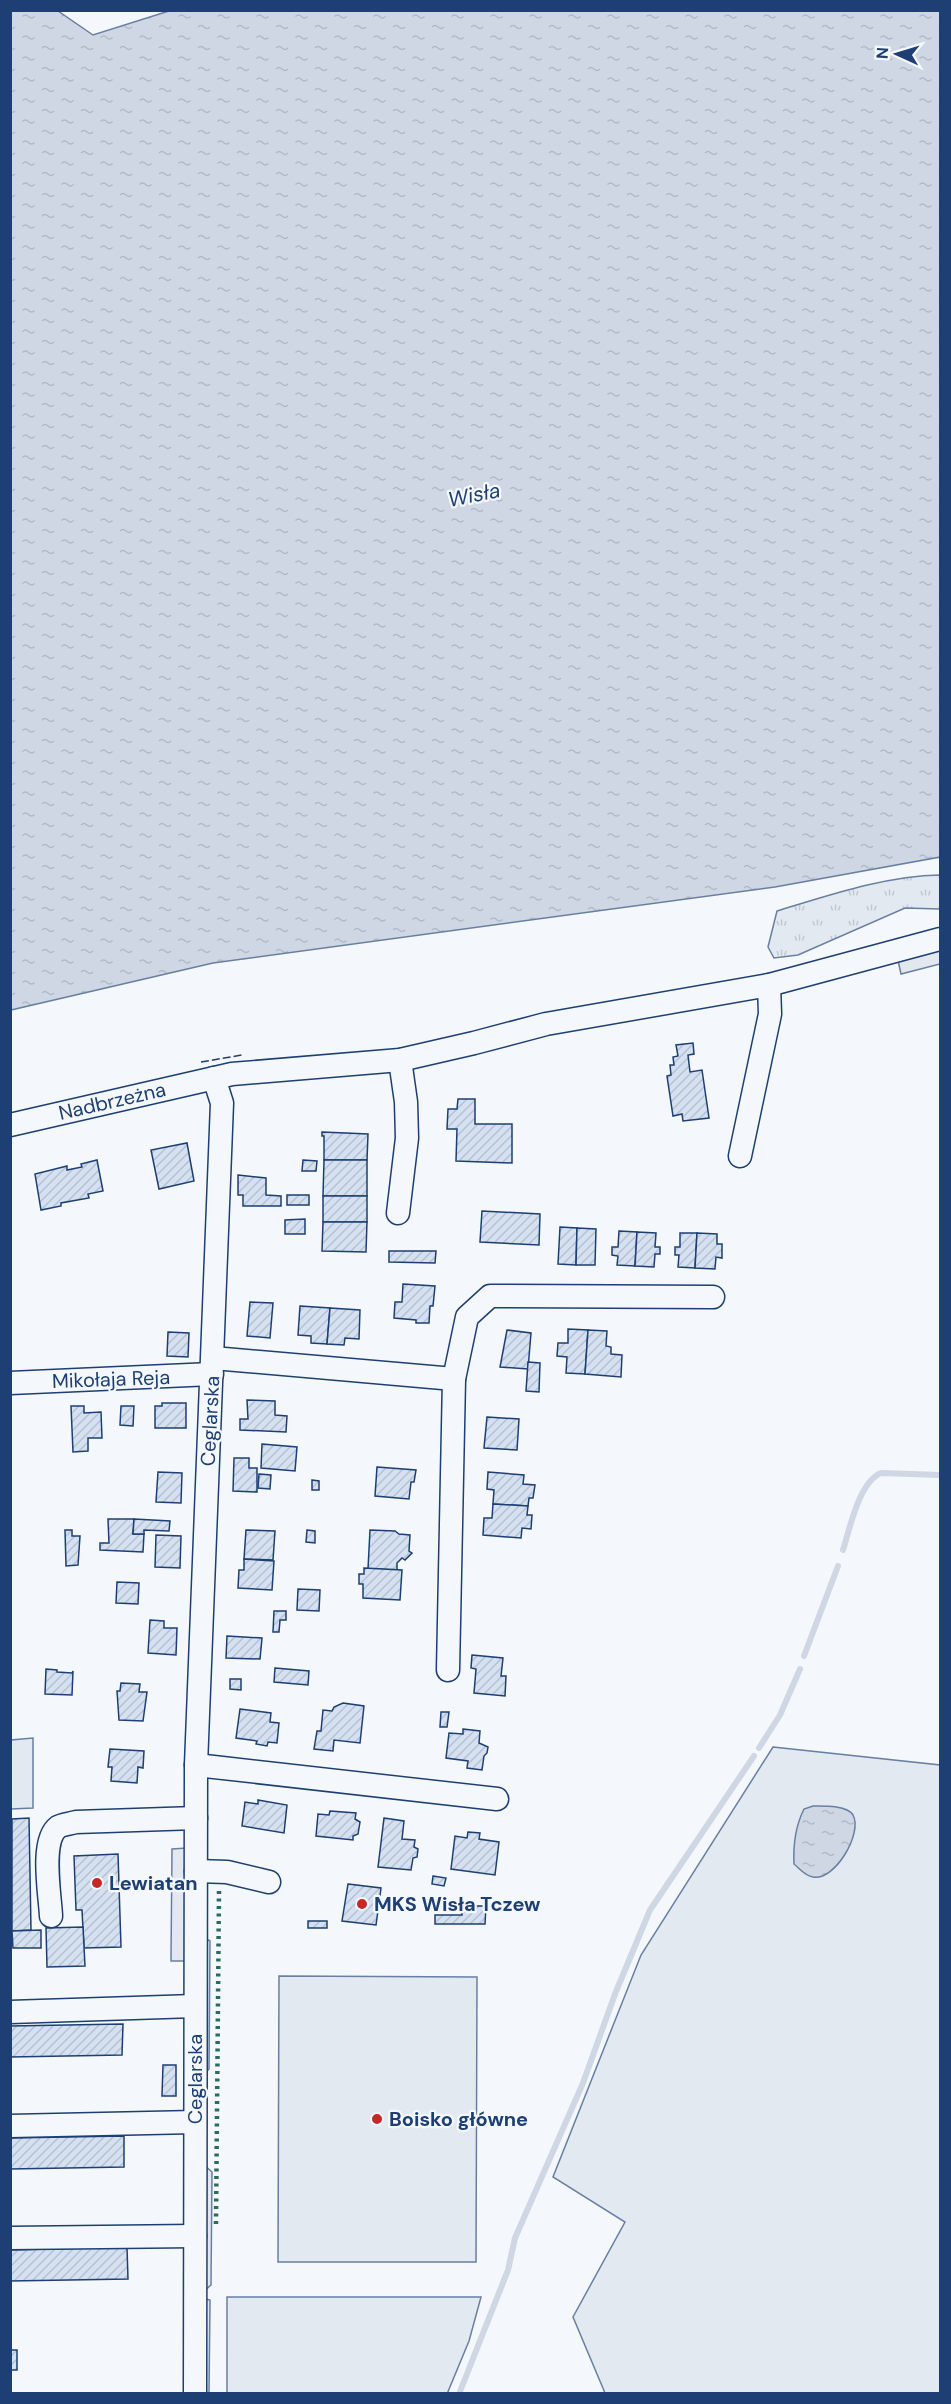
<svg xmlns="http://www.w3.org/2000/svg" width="951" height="2404" viewBox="0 0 951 2404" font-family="'DM Sans',sans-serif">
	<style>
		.green { fill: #e3e9f0; stroke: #687fa3; stroke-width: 1.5 }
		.park { fill: url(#park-tufts); stroke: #687fa3; stroke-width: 1.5 }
		.parking { fill: #e3e8f0; stroke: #687fa3; stroke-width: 1.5 }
		.water { fill: url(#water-ripples); stroke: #687fa3; stroke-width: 1.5 }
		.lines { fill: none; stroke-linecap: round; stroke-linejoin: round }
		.stream { stroke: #cfd7e4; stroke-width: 6 }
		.building { fill: url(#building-hatch); stroke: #1d3f73; stroke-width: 1.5 }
		.minor-casing { stroke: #1d3f73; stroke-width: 25 }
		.minor { stroke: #f4f7fb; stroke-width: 22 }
		.hedge { stroke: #2c6c60; stroke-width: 4.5; stroke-dasharray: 3 4.5; stroke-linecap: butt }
		.fence { stroke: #1d3f73; stroke-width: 1.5; stroke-dasharray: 8 3; stroke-linecap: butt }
		.poi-dot { fill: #c62828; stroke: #f4f7fb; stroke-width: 2 }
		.labels { text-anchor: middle; stroke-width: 4.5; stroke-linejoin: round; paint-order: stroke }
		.street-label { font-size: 20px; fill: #1d3f73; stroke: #f4f7fb }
		.poi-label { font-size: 20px; font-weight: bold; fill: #1d3f73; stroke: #f4f7fb; text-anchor: start }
		.water-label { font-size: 21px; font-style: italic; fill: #1d3f73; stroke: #f4f7fb }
	</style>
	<defs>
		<pattern id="park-tufts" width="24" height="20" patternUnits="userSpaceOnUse" patternTransform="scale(1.5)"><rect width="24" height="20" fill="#e3e9f0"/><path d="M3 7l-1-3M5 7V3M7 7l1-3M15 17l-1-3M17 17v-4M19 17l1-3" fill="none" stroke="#c2c9d1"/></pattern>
		<pattern id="water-ripples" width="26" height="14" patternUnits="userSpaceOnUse" patternTransform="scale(1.5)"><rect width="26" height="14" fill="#cfd7e4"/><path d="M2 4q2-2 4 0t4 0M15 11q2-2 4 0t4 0" fill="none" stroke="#b1bac7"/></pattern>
		<pattern id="building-hatch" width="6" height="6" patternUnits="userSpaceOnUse" patternTransform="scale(1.5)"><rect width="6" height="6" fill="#d5e0f0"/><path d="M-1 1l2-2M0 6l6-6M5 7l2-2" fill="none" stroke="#b6c1d1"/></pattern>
	</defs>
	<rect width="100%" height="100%" fill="#f4f7fb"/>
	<g class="green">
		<path d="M33,1738v70l-22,1v-69z"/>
		<path d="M773,1747l167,18v628h-335l-32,-76 52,-95 -72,-45 88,-222z"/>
		<path d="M279,1976l198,1 -1,285h-198z"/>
		<path d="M227,2297h254l-12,44 -22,53 -220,-1z"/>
	</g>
	<path class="park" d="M940,875v34l-35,-1 -107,47 -24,3 -6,-11 9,-36c53,-16 108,-35 163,-36z"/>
	<g class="parking">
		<path d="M940,949v15l-39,10 -3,-14z"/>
		<path d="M187,1848l-1,113h-15l1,-112z"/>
		<path d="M205,1938l5,3 -1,128 -5,6z"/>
		<path d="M203,2164l9,8 -1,113 -9,8z"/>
		<path d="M202,2298l8,2 -1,93 -7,1z"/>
	</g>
	<g class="water">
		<path d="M172,10l768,1v846l-165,30 -562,76 -202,47v-999h47l35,24z"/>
		<path d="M813,1806c10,0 34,-1 40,9 10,18 -18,66 -40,62 -8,-1 -13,-8 -19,-13 -1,-20 1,-37 10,-55z"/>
	</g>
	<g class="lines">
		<g class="stream">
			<path d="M843,1550c7,-22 16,-68 38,-77l59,2"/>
			<path d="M804,1656l34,-90"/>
			<path d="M759,1748l21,-33 20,-46"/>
			<path d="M459,2394l49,-124 7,-32 68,-155 32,-89 35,-84 104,-154"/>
		</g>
	</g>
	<g class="building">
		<path d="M693,1043l1,11 -6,1 2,17 12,-2 7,48 -26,3 -1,-7 -9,2 -6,-40 4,-1 -1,-10h4l-1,-8 5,-1 -2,-11z"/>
		<path d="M458,1099h17v25h37v39l-56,-2 1,-32h-10l1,-20h9z"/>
		<path d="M322,1132l46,2 -1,26h-43v-24h-2z"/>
		<path d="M187,1143l7,38 -35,8 -8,-39z"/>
		<path d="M97,1160l6,31 -15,3 1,4 -28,5v3l-20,4 -6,-36 32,-8v4l15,-3 -1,-3z"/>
		<path d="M303,1160l14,1 -1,10h-14z"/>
		<path d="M324,1160h43v36h-44z"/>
		<path d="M238,1175l28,3v17l15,1v10h-38v-11h-5z"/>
		<rect x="287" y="1195" width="22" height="10"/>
		<rect x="323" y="1196" width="44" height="26"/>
		<path d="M482,1211l58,3 -1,31 -59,-3z"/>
		<path d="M305,1219v15h-20v-14z"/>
		<path d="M323,1222h44l-1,30 -44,-1z"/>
		<path d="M560,1227l17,1 -1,37 -18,-1z"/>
		<path d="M577,1228l19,1 -1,36h-19z"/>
		<path d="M619,1231l18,1 -2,34 -18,-1 1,-9 -6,-1v-8h6z"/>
		<path d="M637,1232l19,1 -1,14h5v7h-5l-1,13 -19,-1z"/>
		<path d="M680,1233h17l-2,35 -17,-1 1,-12h-4v-8h5z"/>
		<path d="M697,1233l20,1v10h5v14l-6,-1 -1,12 -20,-1z"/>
		<path d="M389,1251h47l-1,12 -46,-1z"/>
		<path d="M403,1284l32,2 -2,20h-3l-1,17h-13v-3l-22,-2 1,-16h7z"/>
		<path d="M250,1302l23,1 -3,35 -23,-2z"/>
		<path d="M300,1306l30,2 -3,36 -16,-1v-7l-13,-1z"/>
		<path d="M330,1308l30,2 -1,29 -14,-1 -1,7 -17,-1z"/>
		<path d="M568,1329l20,1 -3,44 -19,-1 1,-16 -10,-1 1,-13h10z"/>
		<path d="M507,1330l24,3 -3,36 -28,-2z"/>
		<path d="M588,1330l19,1 -1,15 5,1v7l11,1 -1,22 -36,-3z"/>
		<path d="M168,1332l21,1 -1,24 -21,-1z"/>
		<path d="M528,1362l12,1 -1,29 -13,-1z"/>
		<path d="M247,1400l28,1v14l12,1 -1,16 -46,-2v-11h8z"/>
		<path d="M162,1403h24v25h-31v-22h7z"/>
		<path d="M71,1406h13v7l17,-1 1,26h-14v13l-15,1z"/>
		<path d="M121,1406h13l-1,20 -13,-1z"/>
		<path d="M487,1417l32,2 -2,31 -33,-2z"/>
		<path d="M262,1444l35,3 -2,24 -34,-3z"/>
		<path d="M234,1458h15v10h8v24l-24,-1z"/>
		<path d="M377,1467l39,3 -2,12h-3l-2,17 -34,-3z"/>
		<path d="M158,1472l24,1 -1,30 -25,-1z"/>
		<path d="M488,1472l36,3 -1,9 12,1 -2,13h-4l-1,8 -35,-2 1,-14 -7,-1z"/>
		<path d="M259,1474l12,1 -1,14 -12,-1z"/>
		<path d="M312,1480l7,1v9h-7z"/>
		<path d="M493,1504l35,2 -1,9h5l-1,14 -9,-1 -1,10 -38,-3 1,-17h8z"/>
		<path d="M108,1519h26l-1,15h11l-1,18 -43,-2v-7h9z"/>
		<path d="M134,1519l36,2 -1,10 -25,-1v4h-11z"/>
		<path d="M65,1530h7v6h8l-2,29 -12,1z"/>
		<path d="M246,1530l29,1 -2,29 -29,-1z"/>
		<path d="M307,1530l8,1v12l-9,-1z"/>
		<path d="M370,1530l25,1 4,3 11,1 -1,16 3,2 -7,7 -3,-2 -5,5v7l-29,-1z"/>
		<path d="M156,1535l25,1 -1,32 -25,-1z"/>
		<path d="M244,1559l30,2 -2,29 -34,-2 1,-18h5z"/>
		<path d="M364,1568l38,2 -2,30 -37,-2v-14h-4v-10h5z"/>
		<path d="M117,1582l22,1 -1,21 -22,-1z"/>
		<path d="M298,1589l22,1 -1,21 -22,-1z"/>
		<path d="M274,1611h12v9h-6l-1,12h-6z"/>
		<path d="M150,1620l14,1v7h13l-1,27 -28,-2z"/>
		<path d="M227,1636l35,2 -2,21 -34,-1z"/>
		<path d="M472,1655l31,3 -2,18h5l-1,20 -31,-3 2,-24 -5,-1z"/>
		<path d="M275,1668l34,3 -1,14 -34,-3z"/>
		<path d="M46,1669l11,1v2l15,1 1,-2 -1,24 -27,-1z"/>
		<path d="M230,1679h11v11l-11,-1z"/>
		<path d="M121,1683l19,1 -1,8h8l-4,29 -24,-1 -2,-29h3z"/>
		<path d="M343,1703l21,3 -4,37 -26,-3 -1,11 -19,-2 3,-18h4l2,-21 9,1 2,-4z"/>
		<path d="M240,1709l31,4 -1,9 9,1 -2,20 -9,-1 -1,4 -11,-2 1,-3 -21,-3z"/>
		<path d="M441,1712h8l-2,15h-7z"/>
		<path d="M463,1729l17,2 -1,12 9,4 -1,6 -3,3 -2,14 -15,-2 1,-7 -22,-3 3,-25 14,1z"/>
		<path d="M110,1749l34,2 -1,17 -5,-1 -1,16 -26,-2 1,-14h-4z"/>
		<path d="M258,1800l29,5 -3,28 -42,-7 3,-24 13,2z"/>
		<path d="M330,1811l26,2 -1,6 5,3 -2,12 -5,2v4l-37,-4 2,-22 11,1z"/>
		<path d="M29,1818l2,112 -19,1v-112z"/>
		<path d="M384,1818l20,3 -2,18 13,1 -1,7 4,2 -1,8 -4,1 -2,12 -33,-3z"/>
		<path d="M468,1832l12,1 -1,6 20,3 -4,33 -44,-6 4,-33 12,2z"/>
		<path d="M118,1854l3,93 -37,1 -2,-38h-6l-2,-54z"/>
		<path d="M433,1876l13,2 -2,8 -12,-2z"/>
		<path d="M348,1884l33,4 -5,37 -34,-4z"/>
		<path d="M461,1906h25l-1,18h-50v-9h27z"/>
		<rect x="308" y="1921" width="19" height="7"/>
		<path d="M83,1927l2,39 -38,1 -1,-39z"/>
		<path d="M41,1930v18h-28l-1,-17z"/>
		<path d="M123,2024l-1,31 -112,2v-31z"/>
		<path d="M163,2065h13v31h-14z"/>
		<path d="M124,2136v31l-114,2v-31z"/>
		<path d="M127,2247l1,32 -118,2v-31z"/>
		<rect x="10" y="2350" width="7" height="20"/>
	</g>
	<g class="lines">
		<defs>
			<g id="minor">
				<path d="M10,1125l222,-51 168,-14 74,-17 72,-19 223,-39 171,-46"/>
				<path d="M740,1156l30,-142 -1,-29"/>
				<path d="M398,1213l9,-75 -1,-36 -6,-42"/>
				<path d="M213,1358l241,21 13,-62 23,-21 223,1"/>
				<path d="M10,1383l202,-9"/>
				<path d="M448,1670l6,-291"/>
				<path d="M196,1765l301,34"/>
				<path d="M196,1871l31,1 42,10"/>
				<path d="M51,1916c-1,-22 -11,-75 7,-89 5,-3 12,-3 18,-5l120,-4"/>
				<path d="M10,2012l185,-6"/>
				<path d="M10,2126l185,-4"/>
				<path d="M10,2238l185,-2"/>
				<path d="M195,2394l1,-629 26,-662 -8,-25"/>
			</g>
		</defs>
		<use href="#minor" class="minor-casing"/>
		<use href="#minor" class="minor"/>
		<path class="hedge" d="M216,2224l3,-333"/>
		<path class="fence" d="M201,1062l41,-7"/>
	</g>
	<g class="poi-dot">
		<circle cx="97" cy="1883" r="6"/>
		<circle cx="362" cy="1904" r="6"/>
		<circle cx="377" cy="2119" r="6"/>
	</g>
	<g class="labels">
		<g class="street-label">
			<text transform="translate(112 1101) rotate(-13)" y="7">Nadbrzeżna</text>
			<text transform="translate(111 1379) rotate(-2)" y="7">Mikołaja Reja</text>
			<text transform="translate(210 1421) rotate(-87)" y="7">Ceglarska</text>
			<text transform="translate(195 2079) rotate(-90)" y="7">Ceglarska</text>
		</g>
		<g class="poi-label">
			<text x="109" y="1890">Lewiatan</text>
			<text x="374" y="1911">MKS Wisła Tczew</text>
			<text x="389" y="2126">Boisko główne</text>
		</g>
		<g class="water-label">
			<text transform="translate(474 495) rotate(-11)" y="7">Wisła</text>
		</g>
	</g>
	<rect width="951" height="2404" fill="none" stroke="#1d3f73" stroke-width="24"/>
	<g transform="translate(897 54) rotate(274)" stroke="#f4f7fb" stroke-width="4.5" paint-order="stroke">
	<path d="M0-4.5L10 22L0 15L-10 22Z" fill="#1d3f73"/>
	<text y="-9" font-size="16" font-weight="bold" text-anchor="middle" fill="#1d3f73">N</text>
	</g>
</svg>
